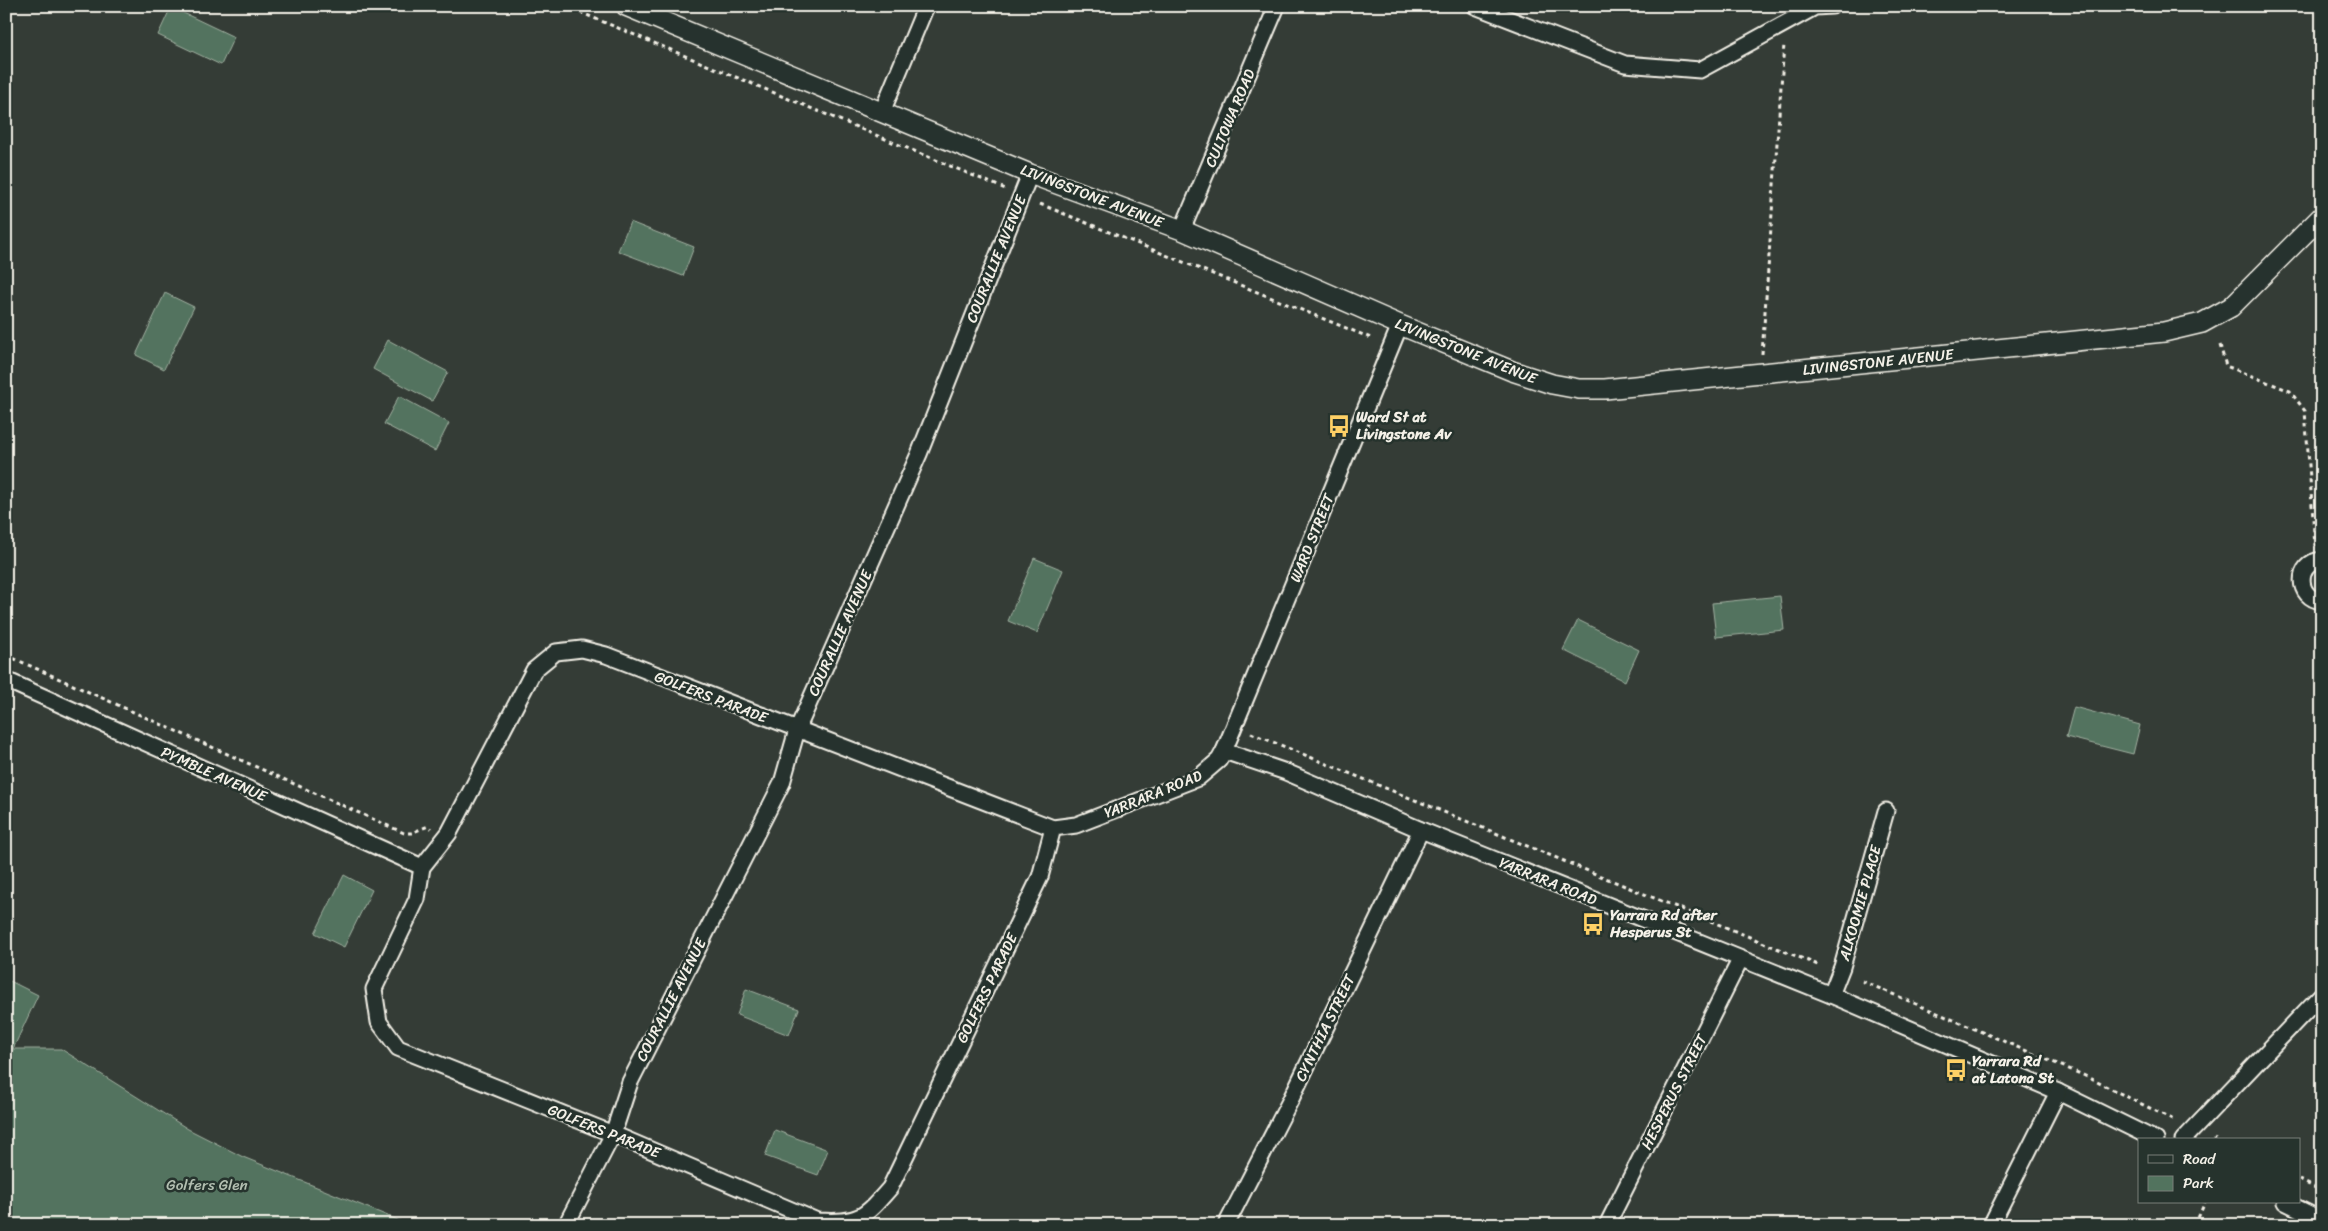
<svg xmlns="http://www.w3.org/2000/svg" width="2328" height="1231" viewBox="0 0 2328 1231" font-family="Sriracha,sans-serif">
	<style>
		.green { fill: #52735e; stroke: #a3b2a3 }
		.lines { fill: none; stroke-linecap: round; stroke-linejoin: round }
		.minor-casing { stroke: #f4f1e8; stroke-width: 19 }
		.tertiary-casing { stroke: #f4f1e8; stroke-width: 22 }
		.path { stroke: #f4f1e8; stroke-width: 3; stroke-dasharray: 4 4; stroke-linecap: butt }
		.minor { stroke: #26332d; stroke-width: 15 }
		.tertiary { stroke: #26332d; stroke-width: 19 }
		.labels { text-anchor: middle; stroke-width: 5; stroke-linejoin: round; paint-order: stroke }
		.street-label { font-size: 15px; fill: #f4f1e8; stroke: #26332d }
		.poi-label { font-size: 15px; font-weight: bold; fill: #f4f1e8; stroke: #26332d; text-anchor: start }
		.park-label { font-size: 15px; fill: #b3bfb1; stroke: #26332d }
	</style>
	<rect width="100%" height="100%" fill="#343c36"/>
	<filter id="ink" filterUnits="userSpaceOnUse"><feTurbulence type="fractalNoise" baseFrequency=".02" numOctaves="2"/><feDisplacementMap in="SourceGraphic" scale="10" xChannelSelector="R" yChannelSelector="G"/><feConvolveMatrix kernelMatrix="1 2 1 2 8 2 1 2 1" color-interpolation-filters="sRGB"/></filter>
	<g filter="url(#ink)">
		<g class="green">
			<path d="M171,7l63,30 -13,28 -63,-30z"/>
			<path d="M630,222l64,25 -11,29 -65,-25z"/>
			<path d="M165,293l29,14 -30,62 -28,-14z"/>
			<path d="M388,340l60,32 -16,29 -59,-32z"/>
			<path d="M399,396l50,27 -14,28 -51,-27z"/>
			<path d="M1034,558l29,12 -26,63 -29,-12z"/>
			<path d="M1780,596l4,34 -68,7 -4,-34z"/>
			<path d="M1578,620l61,30 -14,31 -62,-31z"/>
			<path d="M2074,707l66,18 -7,29 -67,-17z"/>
			<path d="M344,875l28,15 -28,57 -29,-14z"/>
			<path d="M10,981l28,14 -25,54h48l127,80 55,28 167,68h-404v-237z"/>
			<path d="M746,989l53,20 -10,26 -52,-20z"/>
			<path d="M775,1130l53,20 -10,25 -53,-19z"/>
		</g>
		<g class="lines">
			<defs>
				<g id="minor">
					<path d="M1475,6l150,58 75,6 115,-63 17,-1"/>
					<path d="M882,112l44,-106"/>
					<path d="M1182,230l95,-224"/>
					<path d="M2322,560c-27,2 -26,39 0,41"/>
					<path d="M6,680l416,187"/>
					<path d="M1224,751l62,21 135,58 410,165 227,97 98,48"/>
					<path d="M1053,828l-13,49 -150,311c-27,31 -31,35 -73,33l-204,-87 -215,-86 -19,-26 -5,-33 43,-90 5,-32 27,-34 85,-163 22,-18 26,-3 24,6 447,173 23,-3 122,-47 21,-18 5,-9 176,-426"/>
					<path d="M1831,995l11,-28 44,-156"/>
					<path d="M2183,1140l139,-146"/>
					<path d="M2285,1202l37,18"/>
					<path d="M566,1225l47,-91 17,-52 152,-299 15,-53 122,-276 111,-280"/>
					<path d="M1226,1225l64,-124 131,-271"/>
					<path d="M1607,1225l133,-265"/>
					<path d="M1991,1225l67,-133"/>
				</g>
				<path id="tertiary" d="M626,6l404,168 152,56 218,95 112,46 40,13 27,5h26l559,-57 38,-9 29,-16 91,-91"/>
			</defs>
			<use href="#minor" class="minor-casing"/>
			<use href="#tertiary" class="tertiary-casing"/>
			<g class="path">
				<path d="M565,6l443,184"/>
				<path d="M1040,204l331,134"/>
				<path d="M2220,345l6,21 64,25 15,20 10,135"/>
				<path d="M1762,354l22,-310"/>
				<path d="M6,655l398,178h7l17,-7 3,3"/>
				<path d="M1251,733l567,232"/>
				<path d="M1862,981l221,94 91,45"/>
				<path d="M2214,1139l2,1"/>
				<path d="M2299,1180l23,11"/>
				<path d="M300,1218l13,7"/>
				<path d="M2195,1225l10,-23"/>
			</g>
			<use href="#minor" class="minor"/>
			<use href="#tertiary" class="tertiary"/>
		</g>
	</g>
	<defs>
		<symbol id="bus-bare" viewBox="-9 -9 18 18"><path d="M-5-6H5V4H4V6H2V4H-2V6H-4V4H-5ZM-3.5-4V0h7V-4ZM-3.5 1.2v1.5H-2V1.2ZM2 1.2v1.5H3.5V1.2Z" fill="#ffd166" stroke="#26332d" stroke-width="2.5" paint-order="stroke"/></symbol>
	</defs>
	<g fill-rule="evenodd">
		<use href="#bus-bare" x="1323" y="410" width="32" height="32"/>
		<use href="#bus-bare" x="1577" y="908" width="32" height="32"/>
		<use href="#bus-bare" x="1940" y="1054" width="32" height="32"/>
	</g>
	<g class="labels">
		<g class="street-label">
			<text transform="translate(1230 118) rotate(-67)" y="5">CULTOWA ROAD</text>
			<text transform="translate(1092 196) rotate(21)" y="5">LIVINGSTONE AVENUE</text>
			<text transform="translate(996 259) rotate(-68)" y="5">COURALLIE AVENUE</text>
			<text transform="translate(1466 351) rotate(22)" y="5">LIVINGSTONE AVENUE</text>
			<text transform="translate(1878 362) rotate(-6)" y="5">LIVINGSTONE AVENUE</text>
			<text transform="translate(1312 538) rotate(-68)" y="5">WARD STREET</text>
			<text transform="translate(840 633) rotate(-66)" y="5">COURALLIE AVENUE</text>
			<text transform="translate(711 697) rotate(21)" y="5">GOLFERS PARADE</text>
			<text transform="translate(214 774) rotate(24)" y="5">PYMBLE AVENUE</text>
			<text transform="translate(1153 794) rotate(-22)" y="5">YARRARA ROAD</text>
			<text transform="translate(1548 881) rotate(22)" y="5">YARRARA ROAD</text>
			<text transform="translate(1860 903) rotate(-74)" y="5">ALKOOMIE PLACE</text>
			<text transform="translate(987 988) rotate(-64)" y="5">GOLFERS PARADE</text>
			<text transform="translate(671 1000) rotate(-63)" y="5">COURALLIE AVENUE</text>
			<text transform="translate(1325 1028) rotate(-64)" y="5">CYNTHIA STREET</text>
			<text transform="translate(1674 1092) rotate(-63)" y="5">HESPERUS STREET</text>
			<text transform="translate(604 1131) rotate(22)" y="5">GOLFERS PARADE</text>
		</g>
		<g class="poi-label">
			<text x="1356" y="422">Ward St at<tspan x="1356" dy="17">Livingstone Av</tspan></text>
			<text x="1610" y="920">Yarrara Rd after<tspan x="1610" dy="17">Hesperus St</tspan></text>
			<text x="1972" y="1066">Yarrara Rd<tspan x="1972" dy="17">at Latona St</tspan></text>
		</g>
		<g class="park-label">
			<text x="207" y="1190">Golfers Glen</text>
		</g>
	</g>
	<rect width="2328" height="1231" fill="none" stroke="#26332d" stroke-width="25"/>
	<rect x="12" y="12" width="2303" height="1206" fill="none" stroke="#f4f1e8" stroke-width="2" filter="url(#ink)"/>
	<rect x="2138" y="1138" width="162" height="65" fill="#26332d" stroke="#787f78"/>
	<rect x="2148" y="1155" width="25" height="8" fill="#26332d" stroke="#787f78"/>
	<text x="2183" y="1164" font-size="15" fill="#f4f1e8">Road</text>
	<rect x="2148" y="1176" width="25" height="15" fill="#52735e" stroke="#787f78"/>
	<text x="2183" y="1188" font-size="15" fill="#f4f1e8">Park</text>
</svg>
